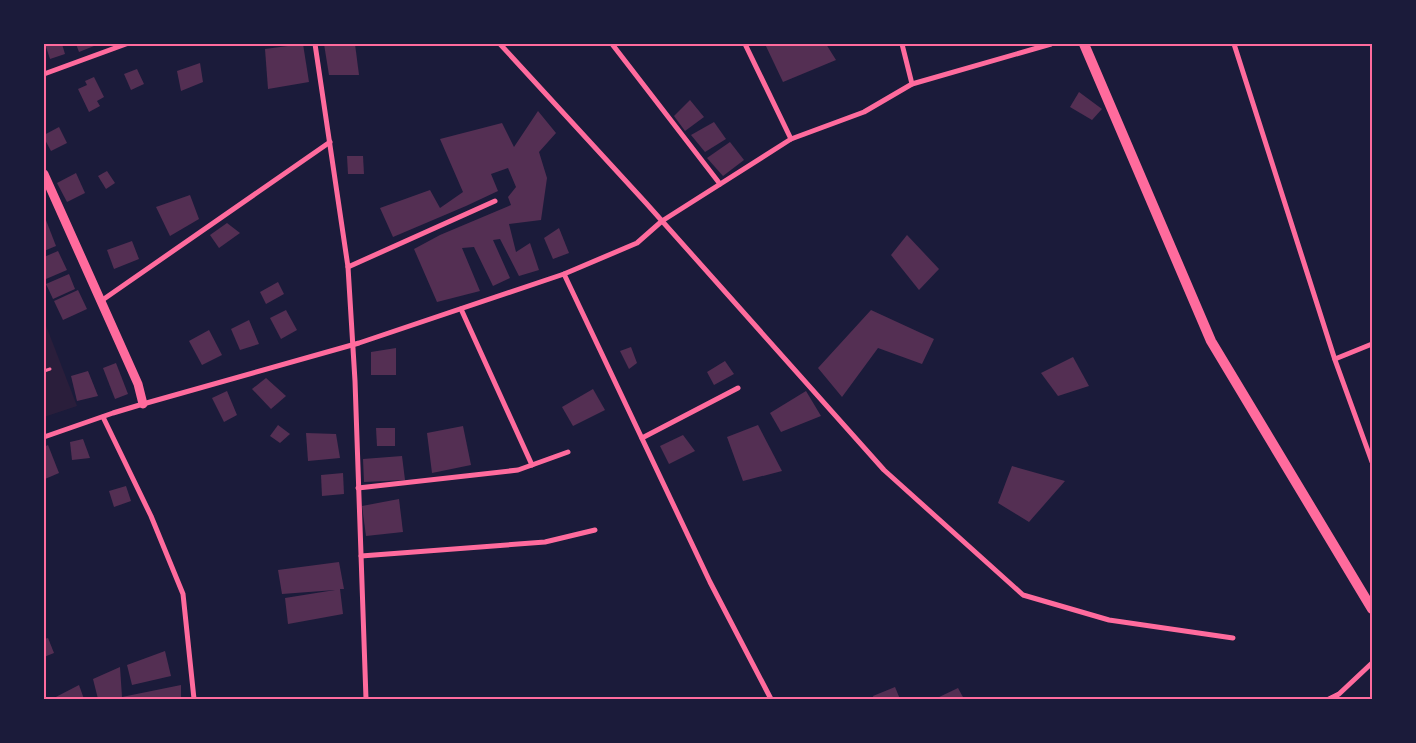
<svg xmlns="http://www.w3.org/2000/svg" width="1416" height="743" viewBox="0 0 1416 743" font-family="'Times New Roman',serif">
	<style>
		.green { fill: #2a1e3b }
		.building { fill: #542f53 }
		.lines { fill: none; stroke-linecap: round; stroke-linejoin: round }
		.path { stroke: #ff6b9d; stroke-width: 3 }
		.minor { stroke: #ff6b9d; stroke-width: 5 }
		.tertiary { stroke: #ff6b9d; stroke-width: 9 }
		.secondary { stroke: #ff6b9d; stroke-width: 10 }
		.neatline { fill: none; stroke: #ff6b9d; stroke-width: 2 }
	</style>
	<rect width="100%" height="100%" fill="#1b1b3a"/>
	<path class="green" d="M45,323l32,83 -33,11v-93z"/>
	<g class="building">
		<path d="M45,44h17l3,10 -15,5z"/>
		<path d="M76,44h23l-20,8z"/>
		<path d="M303,44l6,38 -41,7 -3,-40z"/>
		<path d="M324,44h31l4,31h-30z"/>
		<path d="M765,44h61l10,16 -53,22z"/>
		<path d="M200,63l3,19 -22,9 -4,-20z"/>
		<path d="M137,69l7,15 -13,6 -7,-16z"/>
		<path d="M94,77l10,20 -7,4 3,5 -11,6 -11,-23 9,-4 -2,-4z"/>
		<path d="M1079,92l23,17 -10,11 -22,-13z"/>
		<path d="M690,100l14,17 -19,14 -11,-15z"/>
		<path d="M538,111l18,22 -17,19 8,26 -6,42 -32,4 7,28 14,-9 9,27 -20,6 -19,-37 -7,1 17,38 -17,8 -19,-39 -12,1 18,43 -43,11 -23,-53 26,-14 71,-30 -3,-8 8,-10 -8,-19 -17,6 7,17 -32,15 -73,31 -13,-29 50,-18 10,18 23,-16 -23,-53 62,-16 12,24z"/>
		<path d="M714,122l12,17 -21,13 -14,-17z"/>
		<path d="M59,127l8,16 -16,8 -7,-13v-3z"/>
		<path d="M730,142l14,18 -21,16 -16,-18z"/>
		<path d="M347,156h16l1,18h-16z"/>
		<path d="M107,171l8,12 -9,6 -8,-13z"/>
		<path d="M76,173l9,20 -18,9 -10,-19z"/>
		<path d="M190,195l9,24 -29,17 -14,-29z"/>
		<path d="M44,215l12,31 -12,5z"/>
		<path d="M227,223l13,10 -21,15 -9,-13z"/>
		<path d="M559,228l10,25 -16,6 -9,-21z"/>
		<path d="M907,235l32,34 -20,21 -28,-35z"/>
		<path d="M132,241l7,18 -25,10 -7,-19z"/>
		<path d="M58,251l9,19 -21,9 -2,-4v-18z"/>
		<path d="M69,274l6,15 -22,10 -7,-15z"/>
		<path d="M278,282l6,12 -18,10 -6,-12z"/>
		<path d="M78,290l9,19 -24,11 -9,-19z"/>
		<path d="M286,310l11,20 -16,9 -11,-21z"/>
		<path d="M871,310l63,29 -12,25 -44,-16 -36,49 -24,-29z"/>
		<path d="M249,320l10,24 -19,6 -9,-21z"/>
		<path d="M209,330l13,25 -20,10 -13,-24z"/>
		<path d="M631,347l6,16 -8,6 -9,-18z"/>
		<path d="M396,348v27h-25v-23z"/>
		<path d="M1073,357l16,29 -31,10 -17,-23z"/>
		<path d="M725,361l9,13 -20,11 -7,-13z"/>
		<path d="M116,363l12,31 -13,5 -12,-31z"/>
		<path d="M88,371l10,25 -21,5 -6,-25z"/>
		<path d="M266,378l20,18 -15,13 -19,-20z"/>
		<path d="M593,389l12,21 -32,16 -11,-19z"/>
		<path d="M227,391l10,24 -13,7 -12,-24z"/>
		<path d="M806,391l15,25 -40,16 -11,-19z"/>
		<path d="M278,425l12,9 -10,9 -10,-7z"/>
		<path d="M758,425l24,46 -39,10 -16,-44z"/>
		<path d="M463,426l8,39 -39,8 -5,-40z"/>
		<path d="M376,428h19v18h-18z"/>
		<path d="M306,433l30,1 4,24 -32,3z"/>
		<path d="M683,435l12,16 -26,13 -9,-18z"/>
		<path d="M83,439l7,19 -18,2 -2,-18z"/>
		<path d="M48,445l11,28 -14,6 -1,-3v-29z"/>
		<path d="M402,456l3,24 -41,2 -1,-23z"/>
		<path d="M1012,466l53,15 -36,41 -31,-19z"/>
		<path d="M343,473l1,21 -22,2 -1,-21z"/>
		<path d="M126,486l5,15 -17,6 -5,-16z"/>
		<path d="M399,499l4,33 -37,4 -4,-30z"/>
		<path d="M339,562l5,27h-4l3,25 -55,10 -3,-26 50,-8 -53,4 -4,-24z"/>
		<path d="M48,638l6,15 -10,4v-18z"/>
		<path d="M165,651l6,25 -39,9 -5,-20z"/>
		<path d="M120,667l2,30 59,-12v14h-83l-5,-20z"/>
		<path d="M79,685l5,14h-32z"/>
		<path d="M895,687l5,12h-26l-1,-3z"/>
		<path d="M958,688l6,11h-29z"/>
	</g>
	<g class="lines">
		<path class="path" d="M44,371l6,-2"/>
		<g class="minor">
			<path d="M315,44l33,223 7,114 11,318"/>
			<path d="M500,44l146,159 238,267 139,125 86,25 124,18"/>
			<path d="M612,44l108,140"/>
			<path d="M745,44l46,95"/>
			<path d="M902,44l10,40"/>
			<path d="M1234,44l101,316 37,102"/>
			<path d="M44,74l82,-30"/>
			<path d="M348,267l147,-66"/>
			<path d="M564,274l146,308 61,117"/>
			<path d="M101,301l229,-159"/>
			<path d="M461,309l71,156"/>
			<path d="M1335,359l37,-15"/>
			<path d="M103,417l48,99 32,78 11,105"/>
			<path d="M44,437l69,-24 30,-9 216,-61 205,-69 73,-31 25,-22 129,-82 73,-27 48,-28 139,-40"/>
			<path d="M642,438l96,-50"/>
			<path d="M358,488l160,-18 50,-18"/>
			<path d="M361,556l184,-14 50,-12"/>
			<path d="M1329,699l10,-5 33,-31"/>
		</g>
		<path class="tertiary" d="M44,174l94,210 5,20"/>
		<path class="secondary" d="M1084,44l127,297 161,268"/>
	</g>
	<rect width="1416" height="743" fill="none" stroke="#1b1b3a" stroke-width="90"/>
	<rect x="45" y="45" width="1326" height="653" class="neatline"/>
</svg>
